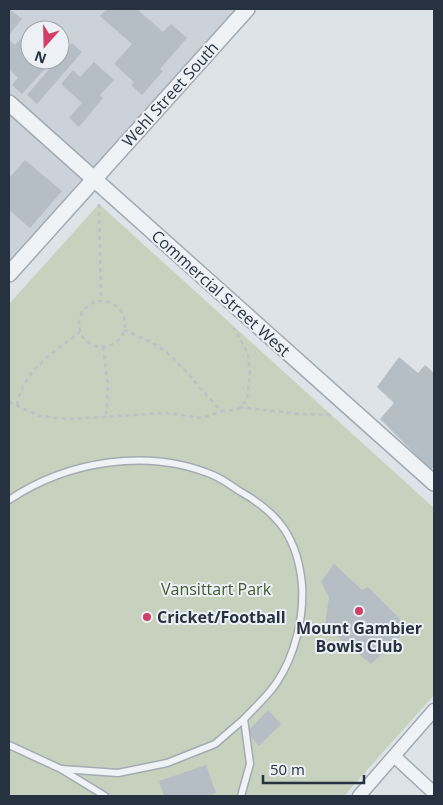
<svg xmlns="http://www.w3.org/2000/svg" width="443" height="805" viewBox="0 0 443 805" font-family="'Open Sans',sans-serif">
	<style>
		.built { fill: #cbd2da; fill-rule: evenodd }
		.green { fill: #c6d2be }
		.building { fill: #b5bdc5 }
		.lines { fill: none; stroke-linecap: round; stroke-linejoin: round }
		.service-casing { stroke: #a3aab2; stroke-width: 9 }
		.minor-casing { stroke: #a3aab2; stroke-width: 15 }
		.tertiary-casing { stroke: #a3aab2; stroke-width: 18 }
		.path { stroke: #bbc1c6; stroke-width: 2.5; stroke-dasharray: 4 4; stroke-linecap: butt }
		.service { stroke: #f0f3f6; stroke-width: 6 }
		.minor { stroke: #f0f3f6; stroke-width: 12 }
		.tertiary { stroke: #f0f3f6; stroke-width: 15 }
		.poi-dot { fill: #d13e66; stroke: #edf1f5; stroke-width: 2 }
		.labels { text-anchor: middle; stroke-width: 4; stroke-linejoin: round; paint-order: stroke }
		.street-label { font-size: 16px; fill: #26323f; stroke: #edf1f5 }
		.park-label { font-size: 16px; fill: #405b33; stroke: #edf1f5 }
		.poi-label { font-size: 16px; font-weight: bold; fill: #26323f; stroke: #edf1f5; text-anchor: start }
	</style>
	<rect width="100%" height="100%" fill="#dee3e8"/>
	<path class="built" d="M9,9h238l-238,265zM30,30h30v30h-30z"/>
	<path class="green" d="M99,204l335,304v187l-90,101h-335v-492z"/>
	<g class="building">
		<path d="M9,9l13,10 -13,16z"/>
		<path d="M107,9h30l26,23 8,-8 16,14 -27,31 3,2 -21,24 -11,-10 3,-3 -20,-18 18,-20 -32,-28z"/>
		<path d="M22,37l8,8v15h17l3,3 -28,31 -10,-9 6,-7 -8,-8 -1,2v-32l6,5z"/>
		<path d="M72,43l10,9 -45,52 -10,-9 30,-35h3v-3z"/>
		<path d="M94,62l20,18 -14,15 3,3 -24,29 -10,-9 13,-15 -21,-19 12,-14 7,7z"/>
		<path d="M25,160l37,31 -32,37 -21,-18v-32z"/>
		<path d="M399,357l19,16 7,-8 9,8v93l-3,4 -51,-51 14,-16 -17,-16z"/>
		<path d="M334,564l28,26 6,-3 41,41 -38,36 -46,-38 4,-29 -8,-15z"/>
		<path d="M268,710l13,14 -22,22 -12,-14z"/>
		<path d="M206,765l10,28 -9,3h-43l-5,-15z"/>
	</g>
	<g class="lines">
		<defs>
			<g id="service">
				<path d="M9,500c58,-39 140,-53 206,-24 9,4 18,11 26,16 39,22 57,48 61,93 2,33 -7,70 -25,97 -9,14 -22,25 -33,37l6,45 -9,32"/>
				<path d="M9,745l52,24 44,27"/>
				<path d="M61,769l57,4 49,-10 48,-19 29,-25"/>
			</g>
			<g id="minor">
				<path d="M394,756l40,37"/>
				<path d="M359,796l75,-86"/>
			</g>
			<g id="tertiary">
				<path d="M9,103l425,380"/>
				<path d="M9,274l238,-265"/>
			</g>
		</defs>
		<use href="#service" class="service-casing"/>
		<use href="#minor" class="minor-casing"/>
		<use href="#tertiary" class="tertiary-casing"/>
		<g class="path">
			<path d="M99,204l2,97"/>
			<circle cx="102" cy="324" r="23"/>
			<path d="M124,330c11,5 25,10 35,17 25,17 41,44 63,64l15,-1 10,-10 3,-25 -2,-22 -14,-25"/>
			<path d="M103,347l5,38 -2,33"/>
			<path d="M9,402l31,14 29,3 97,-6 37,5 19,-7"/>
			<path d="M17,405c7,-36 36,-52 63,-73"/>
			<path d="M239,407l60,7 32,1"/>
		</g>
		<use href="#service" class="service"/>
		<use href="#minor" class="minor"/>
		<use href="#tertiary" class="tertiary"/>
	</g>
	<g class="poi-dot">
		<circle cx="359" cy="611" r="5"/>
		<circle cx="147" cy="617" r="5"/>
	</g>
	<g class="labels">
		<g class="street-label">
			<text transform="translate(170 94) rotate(-48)" y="6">Wehl Street South</text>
			<text transform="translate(221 293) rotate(42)" y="6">Commercial Street West</text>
		</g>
		<g class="park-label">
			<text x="216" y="595">Vansittart Park</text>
		</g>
		<g class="poi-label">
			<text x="157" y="623">Cricket/Football</text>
			<text x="359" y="634" text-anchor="middle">Mount Gambier<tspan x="359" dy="18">Bowls Club</tspan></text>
		</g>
	</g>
	<rect width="443" height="805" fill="none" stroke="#26323f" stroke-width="20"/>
	<g transform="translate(45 45) rotate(200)"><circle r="24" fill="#edf1f5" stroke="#9da5ac"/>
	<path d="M0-4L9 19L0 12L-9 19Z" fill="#d13e66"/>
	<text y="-8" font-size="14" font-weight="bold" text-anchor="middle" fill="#26323f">N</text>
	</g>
	<path d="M263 775v8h101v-8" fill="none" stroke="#26323f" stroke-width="2.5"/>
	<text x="270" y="775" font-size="15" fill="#26323f" stroke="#edf1f5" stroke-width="4" paint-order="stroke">50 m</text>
</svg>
